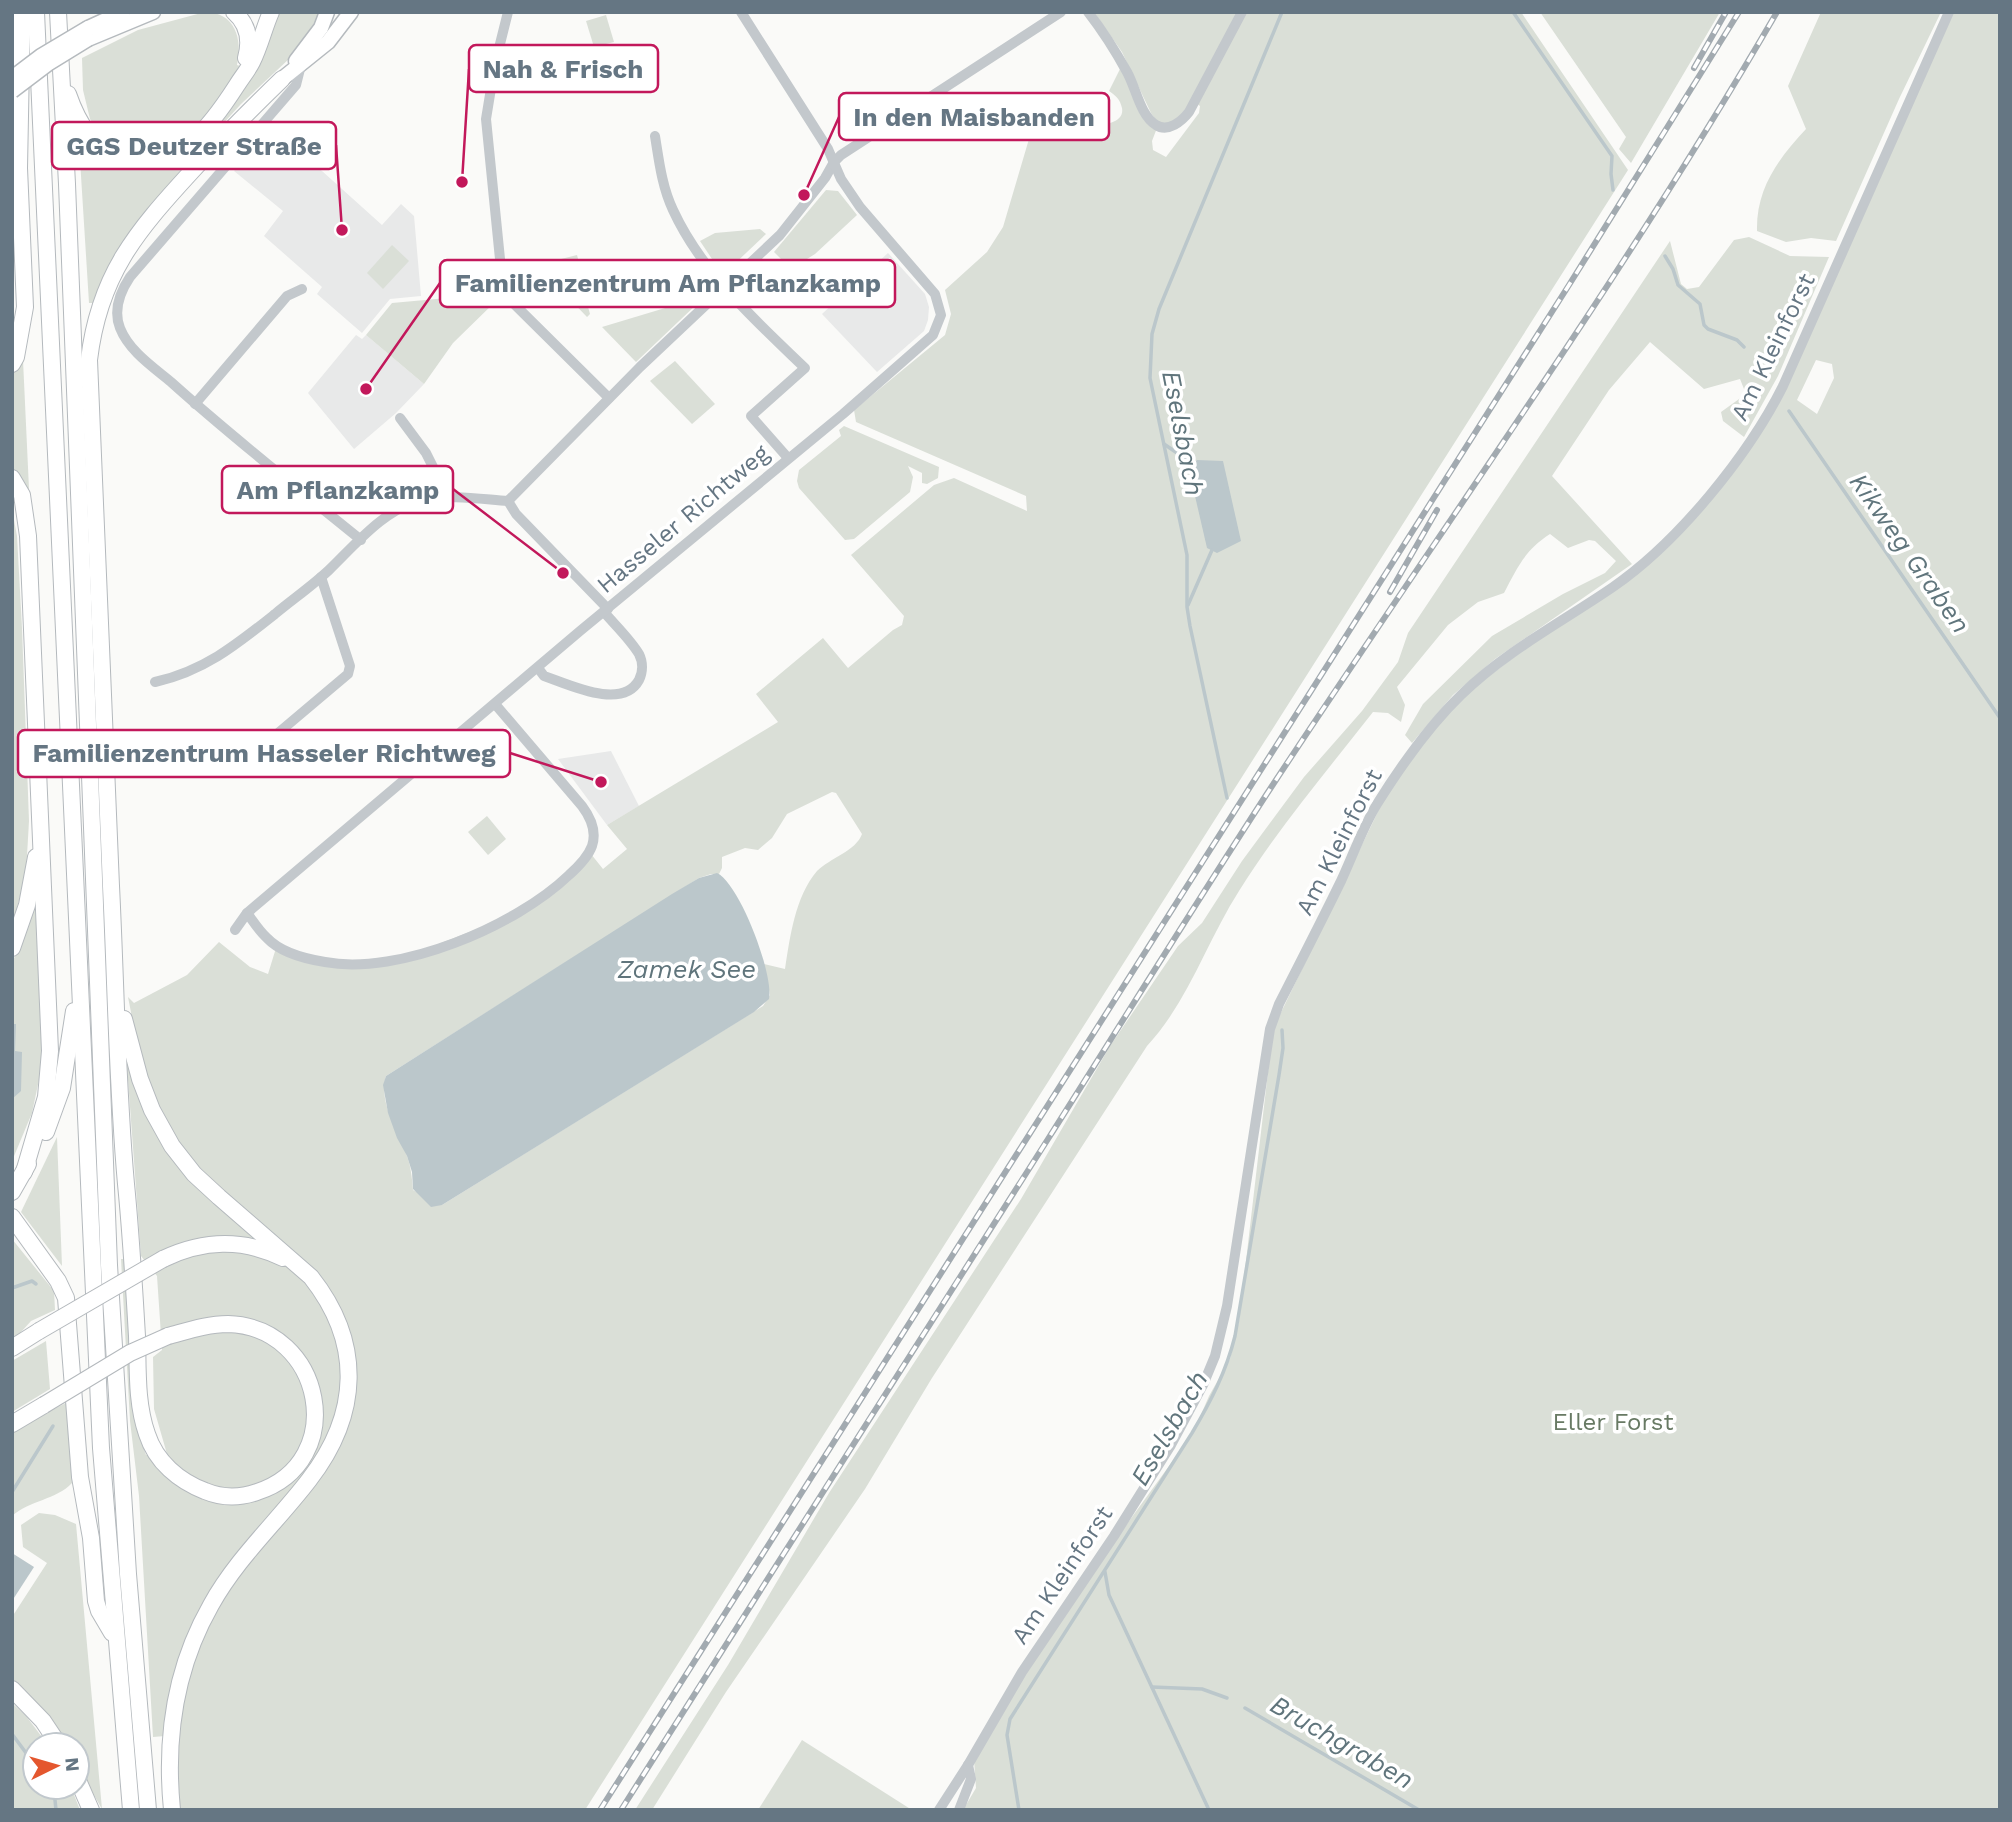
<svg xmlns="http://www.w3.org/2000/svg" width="2012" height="1822" viewBox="0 0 2012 1822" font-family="'Work Sans',sans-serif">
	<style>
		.built { fill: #e8e9e9 }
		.green { fill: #dadfd7; fill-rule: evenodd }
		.water { fill: #bbc7cb }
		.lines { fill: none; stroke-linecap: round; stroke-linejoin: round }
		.stream { stroke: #bbc7cb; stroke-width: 3.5 }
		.major-casing { stroke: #b5babe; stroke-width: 17 }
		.highway-casing { stroke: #b4b9bd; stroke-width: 18 }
		.minor { stroke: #c3c8cc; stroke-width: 10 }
		.major { stroke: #fff; stroke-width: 14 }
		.highway { stroke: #fff; stroke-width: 16 }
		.rail-casing { stroke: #a2aab0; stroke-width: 6 }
		.rail { stroke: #fff; stroke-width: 3.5; stroke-dasharray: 10; stroke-linecap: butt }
		.major-bridge-casing { stroke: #b5babe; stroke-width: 17; stroke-linecap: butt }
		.highway-bridge-casing { stroke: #b4b9bd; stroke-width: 18; stroke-linecap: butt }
		.major-bridge { stroke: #fff; stroke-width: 14 }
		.highway-bridge { stroke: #fff; stroke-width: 16 }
		.labels { text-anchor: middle; stroke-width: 7; stroke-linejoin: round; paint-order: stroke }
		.street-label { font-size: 24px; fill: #657683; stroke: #fff }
		.park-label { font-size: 24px; fill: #687a64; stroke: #fff }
		.water-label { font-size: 26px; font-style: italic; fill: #60757c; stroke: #fff }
		.leader { fill: none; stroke: #c2185b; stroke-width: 2.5 }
		.callout-dot { fill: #c2185b; stroke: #fff; stroke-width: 2.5 }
		.callout { fill: #fff; stroke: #c2185b; stroke-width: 2.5 }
		.callout-label { font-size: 26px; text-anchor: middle; font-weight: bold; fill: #657683 }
	</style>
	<rect width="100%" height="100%" fill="#fafaf8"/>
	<g class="built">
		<path d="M272,126l110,99 19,-21 13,12 7,80 -31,3 -28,34 -45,-39 5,-7 -58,-51 19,-25 -49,-40z"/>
		<path d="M888,253l37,41 4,13 -1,13 -4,11 -47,41 -55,-58z"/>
		<path d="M356,335l6,4 4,-4 58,49 -28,29 -42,36 -46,-56z"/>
		<path d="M611,751l28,55 -32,19 -49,-66z"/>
	</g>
	<g class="green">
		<path d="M205,12c30,0 38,27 32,53l3,1 -40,62 -39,26 -34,-1 -16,-9 -11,-11 -10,-14 -7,-29 -1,-32 56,-28z"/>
		<path d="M277,12h43l-12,23 -18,23 -49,46 -41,45 -106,154h-5l-11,-175 28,27 76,1z"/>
		<path d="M1094,12h146l-46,89 -22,23 -14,-1 -7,-10 -29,-61z"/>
		<path d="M1243,12h278l107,158 -1043,1640h-406l-2,-75 -24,2 -14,-241 -9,-75 -9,-162h5l8,160 12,36 21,-1 -13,-45 -1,-52 9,-7 -5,-74 -16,-20 -14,-190 13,-8 -12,-61 6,6 53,-28 32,-33 31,25 18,7 8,-26 40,14 71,2 147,-57 57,-53 12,15 24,-20 -20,-24 171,-103 -22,-28 67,-56 25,30 45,-38 9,-5 2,-9 -53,-61 83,-70 20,-7 73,33 -1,-15 -170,-74 -2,-12 91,-75 6,-21 -6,-24 42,-38 16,-25 31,-105c16,1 93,14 88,-14 -2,-9 -6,-12 -13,-17l11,-22 37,59 -5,13 1,9 13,7 33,-44 1,-7 -4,-3zM832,792l4,1 26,41c-6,17 -32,24 -45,37 -22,26 -27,66 -32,98l-21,-5 6,31 -7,11 -321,199 -29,-15c-1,-12 -2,-23 -6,-34 -9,-23 -29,-55 -21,-80l313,-198 12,-4h8l3,-6v-11l23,-9 13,2 14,-12 15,-24z"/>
		<path d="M1540,12h180l-89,151 -12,-14 7,-12z"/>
		<path d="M1821,12h120l-42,87 -63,142 -25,-3 -25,4 -29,-11c-1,-43 22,-73 49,-102l-18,-43z"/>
		<path d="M1952,12h48v1798h-1037l13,-22 -2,-28 51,-86 75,-113 93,-128 16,-37 21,-37 9,-38 34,-292 114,-236 23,-37 54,-61 223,-168 78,-104zM1816,360l16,4 2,14 -17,36 -20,-14z"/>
		<path d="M606,15l8,27 -20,5 -8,-26z"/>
		<path d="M826,190l12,1 19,24 -42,39 -24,15 -17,-17z"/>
		<path d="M760,229l6,5 -40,38 -6,-1 -20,-30 15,-8z"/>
		<path d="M1749,237l41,19 39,1 -51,119 -34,61 -21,-16 -2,-9 25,-18 -6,-15 -36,10 -54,-47 -41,48 -57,86 80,88 -137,95 -42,36 -41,48 -7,-8 18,-31 69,-68 71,-42 42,-21 11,-12 -21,-20 -6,-1 -21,8 -18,-14c-25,16 -33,34 -46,59l-26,9 -30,23 -51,62 8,18 -4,17 -13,-9 -15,-1c-46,59 -94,115 -134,179 -32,50 -51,111 -92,155l-215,332 -67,111 -139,203 -74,118h-17l93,-145 101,-172 192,-294 89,-153 68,-100 24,-23 40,-62 62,-84 58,-66 36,-49 10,-29 262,-392 11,43 6,5 12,-2 35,-47z"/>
		<path d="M392,245l17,16 -26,28 -16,-16z"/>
		<path d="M577,255l5,19 -3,1 11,39 -3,3 -50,-52z"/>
		<path d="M491,294l6,6 -44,43 -29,41 -58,-49 26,-32z"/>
		<path d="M695,299l4,3 -63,60 -34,-35z"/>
		<path d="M19,360h4l6,129h-3l-14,-21v-93z"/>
		<path d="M675,361l40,43 -23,20 -42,-43z"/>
		<path d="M844,426l95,41 -1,11 -11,6 -5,-1v-10l-14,-7 5,11 -3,15 -56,47 -9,1 -46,-52 -2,-7 2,-11 42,-34 -2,-6z"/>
		<path d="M12,509l5,27 5,92 7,193 -3,52 -14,54z"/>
		<path d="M487,816l19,23 -18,16 -20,-23z"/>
		<path d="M35,901l7,146 -2,28 -8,38 -20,48v-197z"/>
		<path d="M57,1137l5,129 -41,-54z"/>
		<path d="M12,1239l42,52 1,19 -24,11 -19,21z"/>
		<path d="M46,1341l4,48 -38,23v-51z"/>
		<path d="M68,1402l4,81c-16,17 -42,17 -60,33v-84l22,-13z"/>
		<path d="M39,1513l16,2 21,9 26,285 -25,-43v-21h-12l-53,-62v-66l35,-54 -24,-16 -2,-22z"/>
		<path d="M12,1703l14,13 22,29h-13v42h36l9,23h-68z"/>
		<path d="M802,1740l110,70h-154z"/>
	</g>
	<g class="water">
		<path d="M1197,460l26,1 18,80 -24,12 -10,-5 -18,-78z"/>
		<path d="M717,873c23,11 57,102 52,126l-15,13 -312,193 -11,2 -18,-18 -1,-17 -5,-16 -10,-18 -9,-25 -5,-28 3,-9 286,-182 27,-16z"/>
		<path d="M12,1016l2,8h2l-1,27 7,1 -1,39 -9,8z"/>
		<path d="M12,1553l22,14 -22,34z"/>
	</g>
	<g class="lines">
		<g class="stream">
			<path d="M1513,12l99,144 -1,18 2,16"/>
			<path d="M1665,256l8,13 5,16 22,19 4,21 4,4 29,11 7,7"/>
			<path d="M1789,411l211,307"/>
			<path d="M1164,444l29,20"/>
			<path d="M1188,605l24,-55"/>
			<path d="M12,636v29"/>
			<path d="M1227,798l-37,-172 -3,-19v-52l-37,-177 2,-44 7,-25 123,-297"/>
			<path d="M12,1288l20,-7 4,3"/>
			<path d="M12,1492l41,-66"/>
			<path d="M1105,1572l4,23 100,215"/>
			<path d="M1152,1687l50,2 25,9"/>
			<path d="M1245,1708l174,102"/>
			<path d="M12,1734l23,31"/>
			<path d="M48,1787l7,13 1,10"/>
			<path d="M1019,1810l-12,-75 3,-16 182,-286c19,-32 34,-61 43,-97l44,-261 4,-27 -1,-18"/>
		</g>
		<defs>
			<g id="major">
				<path d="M88,28l35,-16"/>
				<path d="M88,39l65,-27"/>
				<path d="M296,61l25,-33 6,-16"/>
				<path d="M282,79l46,-37 23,-30"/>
			</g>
			<g id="highway">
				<path d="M36,12l65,1436 30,362"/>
				<path d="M58,12l9,172 42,1081 19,309 20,236"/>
				<path d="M234,12c14,12 17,28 12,46"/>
				<path d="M68,94c10,29 26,57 58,65 53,12 86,-35 111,-74 5,-8 11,-15 15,-23 8,-16 12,-34 19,-50"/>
				<path d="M12,364l4,-7 9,-50 -6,-139 3,-156"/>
				<path d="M12,478l10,17 6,41 22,515 -4,46 -22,75"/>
				<path d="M12,948l15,-43 9,-48"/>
				<path d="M124,1019l16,60 12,31 20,36 22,28 25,23 92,80c52,66 49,137 -2,203 -33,43 -72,78 -98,125 -36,63 -46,134 -39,205"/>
				<path d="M46,1132l16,-44 12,-77"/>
				<path d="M12,1192l16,-28"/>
				<path d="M12,1217l46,64 8,17 14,179 11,61 5,63 3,10 13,22"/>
				<path d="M163,1259c40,-19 79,-21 120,-1"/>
				<path d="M168,1336c19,-5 39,-12 60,-12 96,3 122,138 29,168 -17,6 -35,6 -52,-1 -26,-10 -49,-29 -58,-57 -11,-31 -9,-66 -10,-98 -3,-51 -6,-102 -11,-152 -9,-99 -10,-198 -15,-298 -7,-175 -14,-350 -22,-526 10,-85 47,-128 103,-189 29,-32 59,-62 90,-92"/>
				<path d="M12,1348l27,-17"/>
				<path d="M12,1424l32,-19"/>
				<path d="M12,1689l31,32 16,24"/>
				<path d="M77,1778l14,32"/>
			</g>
		</defs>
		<use href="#major" class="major-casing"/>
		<use href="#highway" class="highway-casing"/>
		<g class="minor">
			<path d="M508,12l-13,52 -9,55 17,170 6,10 100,99"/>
			<path d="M1088,12c14,18 28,40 39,60 9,16 13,43 29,53 12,8 26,-4 33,-13l53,-100"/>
			<path d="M302,61l-6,24 -166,192c-10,15 -17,33 -10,51 9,23 33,39 51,54 61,55 126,106 190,158"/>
			<path d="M655,136c4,25 7,51 18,74 29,63 83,111 132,158l-54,48 37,42"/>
			<path d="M195,404l92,-108 15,-7"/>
			<path d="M400,418l26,35 22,44"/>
			<path d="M508,501l8,13 92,95"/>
			<path d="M538,668l6,8c24,8 78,35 95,4 4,-8 4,-18 0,-26 -9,-15 -24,-29 -35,-42"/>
			<path d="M155,682c49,-11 81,-37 120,-68 18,-15 37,-28 54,-44 26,-25 56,-62 93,-70 28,-6 58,-1 86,1l132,-134 140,-132 45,-57 9,-16 7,-7 220,-143"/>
			<path d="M271,739l77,-65 2,-8 -29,-89"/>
			<path d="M247,913c6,8 12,18 20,25 13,14 39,21 58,24 74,14 191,-36 244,-87 9,-8 19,-18 23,-29 5,-15 -1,-28 -10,-40l-87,-102"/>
			<path d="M235,930l12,-17 333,-282 263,-217 90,-79 8,-20 -6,-21 -75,-87 -19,-28 -13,-30 -87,-137"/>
			<path d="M939,1810l29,-45 54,-93 92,-136 57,-91 32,-60 12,-29 12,-50 43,-277 9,-25c21,-41 42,-82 62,-123 12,-26 22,-54 36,-77 25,-40 51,-77 84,-109 45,-44 101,-73 152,-108 65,-45 135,-131 170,-201l166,-374"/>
			<path d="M959,1810l12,-31 -3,-14"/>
		</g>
		<use href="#major" class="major"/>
		<use href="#highway" class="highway"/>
		<defs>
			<g id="rail">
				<path d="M1694,68l32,-56"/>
				<path d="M1390,592l47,-82"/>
				<path d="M600,1810l969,-1525 170,-273"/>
				<path d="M621,1810c142,-224 284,-447 427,-671 74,-117 148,-236 224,-353 169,-257 350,-507 505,-774"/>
			</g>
		</defs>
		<use href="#rail" class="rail-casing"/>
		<use href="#rail" class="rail"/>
		<defs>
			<g id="major-bridge">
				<path d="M12,78l29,-22 47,-28"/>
				<path d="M12,91l37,-28 39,-24"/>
			</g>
			<g id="highway-bridge">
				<path d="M39,1331l124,-72"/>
				<path d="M44,1405l86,-52 38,-17"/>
			</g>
		</defs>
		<use href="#major-bridge" class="major-bridge-casing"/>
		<use href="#highway-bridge" class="highway-bridge-casing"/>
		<use href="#major-bridge" class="major-bridge"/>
		<use href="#highway-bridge" class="highway-bridge"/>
	</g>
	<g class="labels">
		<g class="street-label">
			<text transform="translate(1773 347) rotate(-64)" y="8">Am Kleinforst</text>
			<text transform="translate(683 519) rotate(-40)" y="8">Hasseler Richtweg</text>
			<text transform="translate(1339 842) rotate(-63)" y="8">Am Kleinforst</text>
			<text transform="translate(1062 1575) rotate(-56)" y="8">Am Kleinforst</text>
		</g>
		<g class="park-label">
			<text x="1613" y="1430">Eller Forst</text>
		</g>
		<g class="water-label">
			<text transform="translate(1183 433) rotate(79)" y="9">Eselsbach</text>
			<text transform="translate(1910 553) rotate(55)" y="9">Kikweg Graben</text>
			<text x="687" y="978">Zamek See</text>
			<text transform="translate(1169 1428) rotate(-60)" y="9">Eselsbach</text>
			<text transform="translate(1342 1742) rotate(30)" y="9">Bruchgraben</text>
		</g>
	</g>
	<path class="leader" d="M462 182L469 69M804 195L839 117M342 230L336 145M366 389L440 283M563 573L453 489M601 782L510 753"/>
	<g class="callout-dot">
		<circle cx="462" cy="182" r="7"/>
		<circle cx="804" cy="195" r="7"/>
		<circle cx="342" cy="230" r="7"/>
		<circle cx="366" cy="389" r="7"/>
		<circle cx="563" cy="573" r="7"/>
		<circle cx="601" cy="782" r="7"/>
	</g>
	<g class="callout">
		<rect x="469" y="45" width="189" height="47" rx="7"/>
		<rect x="839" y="93" width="270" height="47" rx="7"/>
		<rect x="52" y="122" width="284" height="47" rx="7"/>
		<rect x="440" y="260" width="455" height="47" rx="7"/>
		<rect x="222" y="466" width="231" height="47" rx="7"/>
		<rect x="18" y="730" width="492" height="47" rx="7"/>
	</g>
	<g class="callout-label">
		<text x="563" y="78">Nah &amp; Frisch</text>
		<text x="974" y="126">In den Maisbanden</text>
		<text x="194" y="155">GGS Deutzer Straße</text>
		<text x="668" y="292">Familienzentrum Am Pflanzkamp</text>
		<text x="338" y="499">Am Pflanzkamp</text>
		<text x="264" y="762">Familienzentrum Hasseler Richtweg</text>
	</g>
	<rect width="2012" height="1822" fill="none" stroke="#657683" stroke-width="28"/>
	<g transform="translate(56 1766) rotate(85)"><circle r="33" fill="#ffffff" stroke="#c1c8cd" stroke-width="2"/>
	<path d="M0-5L12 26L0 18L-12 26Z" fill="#e4572e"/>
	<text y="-10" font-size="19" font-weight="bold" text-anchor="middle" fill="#657683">N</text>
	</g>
</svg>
